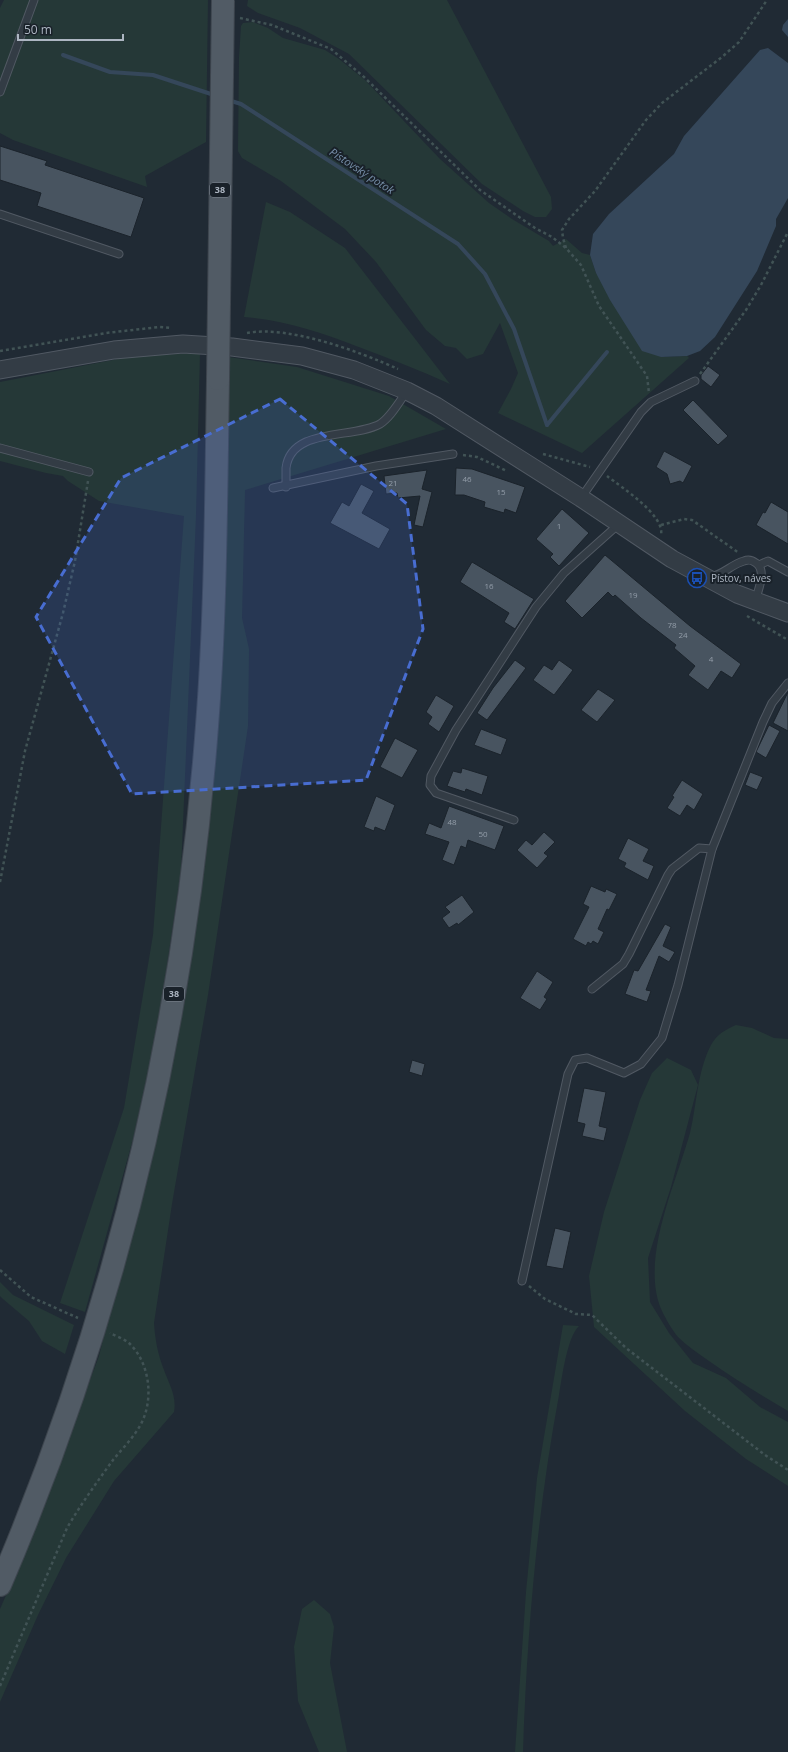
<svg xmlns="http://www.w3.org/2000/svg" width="788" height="1752" viewBox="0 0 788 1752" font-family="'Open Sans',sans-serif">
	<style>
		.green { fill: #253837 }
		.water { fill: #35475a }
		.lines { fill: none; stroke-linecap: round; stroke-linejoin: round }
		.stream { stroke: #35475a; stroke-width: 4 }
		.building { fill: #485460; stroke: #1b232b }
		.service-casing { stroke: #515963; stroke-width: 9 }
		.tertiary-casing { stroke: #515963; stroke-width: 19 }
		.primary-casing { stroke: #3d454e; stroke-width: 24 }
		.path { stroke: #415355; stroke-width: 2.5; stroke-dasharray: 3 3; stroke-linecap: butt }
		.service { stroke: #333c45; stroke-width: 7 }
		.tertiary { stroke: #333c45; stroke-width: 17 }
		.primary { stroke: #515b65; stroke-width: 22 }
		.primary-bridge-casing { stroke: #3d454e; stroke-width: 24; stroke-linecap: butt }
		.primary-bridge { stroke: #515b65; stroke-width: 22 }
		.marked { fill: #486dd1; fill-opacity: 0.2; stroke: #486dd1; stroke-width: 3; stroke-dasharray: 8 5; stroke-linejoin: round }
		.labels { text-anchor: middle; stroke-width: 4; stroke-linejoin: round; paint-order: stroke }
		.number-label { font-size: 8px; fill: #949eaa }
		.shield { fill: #192129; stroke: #818994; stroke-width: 1 }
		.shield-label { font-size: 9px; font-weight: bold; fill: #adb6c2 }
		.poi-label { font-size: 10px; fill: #adb6c2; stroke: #192129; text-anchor: start }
		.water-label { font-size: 11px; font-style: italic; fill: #778fa9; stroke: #192129 }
	</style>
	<rect width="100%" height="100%" fill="#202a34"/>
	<g class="green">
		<path d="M4,0h204l-2,142 -61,34 2,11 -134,-47 -13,-7v-125z"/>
		<path d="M248,0h199l104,197 1,12 -6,8h-11l-12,-6 -41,-27 -133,-130 -49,-26 -42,-15 -11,-7z"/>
		<path d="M253,22l15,6 15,10 42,12 14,9 26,21 75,79 49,44 23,16 37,22 4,5 13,-7 16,14 8,2 6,18 65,84 26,-1 2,2 -107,95 -84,-40 13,-24 7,-16 -18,-50 -17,31 -16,5 -11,-11 -11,-2 -19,-16 -50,-68 -31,-33 -64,-48 -39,-23 -4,-7 1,-94 2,-31 2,-3z"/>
		<path d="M266,202l24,10 55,36 105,136c-31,-14 -62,-26 -94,-38 -36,-14 -73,-26 -112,-29z"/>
		<path d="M200,353l-4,162 -15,356 -24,161 -24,107 -48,173 -25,-9 64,-195 29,-173 31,-419 -85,-15 -31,-20 -5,-5 -17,-3 -46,-12v-79l133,-26z"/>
		<path d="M228,357l69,10 92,29 57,33 -201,61 -3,128 7,31 -1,77 -40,269 -36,209 -18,119c1,16 4,32 10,47 5,14 13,26 10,42l-60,69 -48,77 -28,57 -38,87v-93l28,-64 71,-189 69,-275z"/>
		<path d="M736,1025l16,3 22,10 14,1v372c-27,-16 -54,-32 -79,-50 -11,-8 -22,-15 -31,-24 -6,-7 -12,-18 -16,-26 -23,-50 14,-128 28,-178 7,-29 7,-61 21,-88 6,-11 14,-15 25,-20z"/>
		<path d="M667,1058l24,12 7,15 -27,102 -23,71 2,44 19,31 24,30 33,15 34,29 28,15v64l-42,-27 -61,-48 -91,-84 -5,-51 15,-64 36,-112 12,-27z"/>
		<path d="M0,1282l13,13 61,30 -9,29 -23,-13 -13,-20 -26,-22 -3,-3z"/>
		<path d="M563,1325l16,1c-12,11 -17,52 -20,69 -22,118 -32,237 -36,357h-8l11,-160 11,-114z"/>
		<path d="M314,1600l16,14 4,13 -4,36 17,89h-28l-21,-51 -4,-54 8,-38z"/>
	</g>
	<g class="water">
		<path d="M788,19v18l-6,-7 1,-5z"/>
		<path d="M768,48l20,15v135l-12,21v7l-19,45 -42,66 -15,14 -13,5 -26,1 -19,-6 -32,-51 -14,-27 -6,-18 3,-21 16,-20 65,-60 10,-18 76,-86z"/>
	</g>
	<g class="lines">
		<g class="stream">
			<path d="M63,55l47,17 43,3 61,20"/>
			<path d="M228,100l13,4 217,140 27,30 29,55 33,96"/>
			<path d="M547,425l60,-73"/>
		</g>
	</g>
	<g class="building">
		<path d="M0,146l47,15 -2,4 99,33 -13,39 -94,-31 4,-13 -41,-13z"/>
		<path d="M708,366l12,9 -9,12 -10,-8v-4z"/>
		<path d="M693,400l35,36 -10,9 -35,-35z"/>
		<path d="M664,451l28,15 -9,17 -3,-2 -10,3 -3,-10 -11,-7z"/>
		<path d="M456,468l16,1 53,18 -9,26 -11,-4 -1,4 -20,-6 1,-5 -21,-7h-9z"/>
		<path d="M427,470l-5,19 10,3 -9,35 -9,-2 6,-29 -22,2 -1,-5 -11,1 -2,-18z"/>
		<path d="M361,484l13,7 -12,22 28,16 -11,20 -49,-26 12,-21 7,4z"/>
		<path d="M771,502l17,10v32l-32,-19 7,-13 2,1z"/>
		<path d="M562,509l27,24 -30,33 -9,-9 3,-3 -17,-15z"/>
		<path d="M605,555l85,71 51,38 -9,14 -11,-7 -13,19 -20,-15 7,-9 -21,-18 2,-3 -35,-27 -26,-23 -2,2 -5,-5 -26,26 -17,-17z"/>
		<path d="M472,562l62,37 -19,30 -11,-7 5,-9 -49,-31z"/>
		<path d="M515,660l11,8 -39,52 -10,-7 16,-25z"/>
		<path d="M559,660l14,10 -19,25 -21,-15 11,-15 8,5z"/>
		<path d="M598,689l17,11 -18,22 -16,-12z"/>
		<path d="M788,692v39l-15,-8z"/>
		<path d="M436,695l18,11 -15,26 -11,-8 4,-7 -6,-5z"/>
		<path d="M769,725l11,6 -14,27 -10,-6z"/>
		<path d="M481,729l26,10 -6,16 -27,-10z"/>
		<path d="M395,738l23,12 -16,28 -22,-11z"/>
		<path d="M462,768l26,8 -6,19 -16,-6 -1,3 -18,-6 6,-15 8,2z"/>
		<path d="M750,772l13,5 -6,13 -12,-5z"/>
		<path d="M682,780l21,14 -9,16 -7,-5 -7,11 -13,-8 7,-11 -2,-1z"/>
		<path d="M376,796l19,9 -10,26 -10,-4 -1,4 -10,-4z"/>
		<path d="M449,806l55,20 -9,24 -27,-10 -2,8 -5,-2 -7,19 -12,-5 7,-18 -24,-8 4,-11 12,5z"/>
		<path d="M544,832l11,10 -11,11 4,3 -11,12 -20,-18 9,-10 6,5z"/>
		<path d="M628,838l21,11 -6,12 11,5 -6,14 -24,-13 2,-4 -8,-4z"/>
		<path d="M591,886l14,6 1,-3 11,5 -8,16 -2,-1 -9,20 6,3 -6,12 -5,-3 -2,3 -3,-2 -2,4 -13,-7 16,-32 -6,-3z"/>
		<path d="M462,895l12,17 -16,13 -1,-2 -8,5 -7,-10 8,-6 -5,-5z"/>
		<path d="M665,924l6,3 -8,19 12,6 -6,10 -10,-6 -13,34 5,1 -4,11 -22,-8 9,-24 4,1z"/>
		<path d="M537,971l16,11 -9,15 3,2 -7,11 -20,-12z"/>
		<path d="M412,1060l13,4 -3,12 -13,-4z"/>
		<path d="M584,1088l22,4 -7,34 8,2 -3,13 -22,-5 3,-12 -8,-2z"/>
		<path d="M555,1228l16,4 -8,37 -17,-3z"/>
	</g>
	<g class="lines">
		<defs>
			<g id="service">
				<path d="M0,92l34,-92"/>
				<path d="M0,214l119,40"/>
				<path d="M0,448l89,24"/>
				<path d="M286,487c0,-6 0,-13 0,-19 5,-41 67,-29 94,-44 11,-7 19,-22 27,-33"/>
				<path d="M273,488l103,-22 77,-12"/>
				<path d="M581,498l60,-86 10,-10 44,-21"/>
				<path d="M759,565l9,-4 20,11"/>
				<path d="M710,577c13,-2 22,-13 34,-16 5,-2 8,-1 12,2 11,7 2,28 -1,38"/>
				<path d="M514,820l-78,-27 -6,-8 1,-9 25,-46 80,-123 28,-34 55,-49"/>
				<path d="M592,989l31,-25 6,-10 39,-79 4,-6 27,-21 13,1"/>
				<path d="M522,1281l46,-207 7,-14 12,-2 37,15 17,-9 21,-26 16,-53 34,-136 51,-127 9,-19 16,-20"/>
			</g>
			<path id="tertiary" d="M0,370l114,-20 69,-6 49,3 70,9 52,14 53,21 29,15 145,92 91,61 65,35 51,19"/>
			<path id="primary" d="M0,1585c117,-273 185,-563 207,-859 9,-115 9,-231 11,-347"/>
		</defs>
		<use href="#service" class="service-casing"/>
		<use href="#tertiary" class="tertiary-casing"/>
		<use href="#primary" class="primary-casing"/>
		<g class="path">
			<path d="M240,18l32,7 59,24 33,28 116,113 55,38 17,9 14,11 15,17 18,41 48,70 2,17"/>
			<path d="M566,248l-3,-10 -1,-8 7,-11 26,-28 51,-71 16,-17 60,-46 17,-15 28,-42"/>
			<path d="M247,333c42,-8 113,19 151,36"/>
			<path d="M0,351l106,-18 53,-6 12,1"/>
			<path d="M700,374l46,-64 15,-25 27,-53"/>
			<path d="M543,454l47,13"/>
			<path d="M463,455l14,2 30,14"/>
			<path d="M607,476c14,11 58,39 54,59"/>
			<path d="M661,525l23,-6 8,1 47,33"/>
			<path d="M747,616l41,24"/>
			<path d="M0,882l25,-131 38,-138 12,-52 13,-80"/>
			<path d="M0,1270l31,27 47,21"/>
			<path d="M529,1286l16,13 31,15 16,1 34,33 139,107 23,15"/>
			<path d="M0,1686l67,-158c14,-24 30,-46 46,-68 9,-11 21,-23 28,-36 13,-25 9,-61 -12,-81 -5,-4 -13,-7 -19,-10"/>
		</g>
		<use href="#service" class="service"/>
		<use href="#tertiary" class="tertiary"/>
		<use href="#primary" class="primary"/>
		<defs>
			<path id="primary-bridge" d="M218,379l5,-379"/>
		</defs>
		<use href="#primary-bridge" class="primary-bridge-casing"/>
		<use href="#primary-bridge" class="primary-bridge"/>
	</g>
	<path class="marked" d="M280,399l127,105 16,125 -57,151 -234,14 -96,-177 85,-139z"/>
	<defs>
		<symbol id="bus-ring" viewBox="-11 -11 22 22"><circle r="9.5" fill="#192129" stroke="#1a4fb4" stroke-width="1.5"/><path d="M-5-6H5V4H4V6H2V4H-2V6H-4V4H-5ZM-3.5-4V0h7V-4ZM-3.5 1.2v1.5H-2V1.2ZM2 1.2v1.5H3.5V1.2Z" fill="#1a4fb4"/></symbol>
	</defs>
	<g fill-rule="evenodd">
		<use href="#bus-ring" x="686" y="567" width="22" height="22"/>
	</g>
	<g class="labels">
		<g class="number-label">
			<text x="467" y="482">46</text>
			<text x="393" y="486">21</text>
			<text x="501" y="495">15</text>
			<text x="559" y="529">1</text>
			<text x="489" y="589">16</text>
			<text x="633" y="598">19</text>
			<text x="672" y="628">78</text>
			<text x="683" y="638">24</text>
			<text x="711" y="662">4</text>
			<text x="452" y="825">48</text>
			<text x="483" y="837">50</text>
		</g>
		<g class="shield">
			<rect x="210" y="183" width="20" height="14" rx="3"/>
			<rect x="164" y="987" width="20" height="14" rx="3"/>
		</g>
		<g class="shield-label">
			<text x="220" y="193">38</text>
			<text x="174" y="997">38</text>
		</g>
		<g class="poi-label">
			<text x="711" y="582">Pístov, náves</text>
		</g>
		<g class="water-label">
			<text transform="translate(362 171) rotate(33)" y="4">Pístovský potok</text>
		</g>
	</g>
	<path d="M18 34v6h105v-6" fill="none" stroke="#adb6c2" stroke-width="2"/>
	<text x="24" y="34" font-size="12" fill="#adb6c2" stroke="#192129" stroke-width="3" paint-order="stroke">50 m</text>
</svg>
